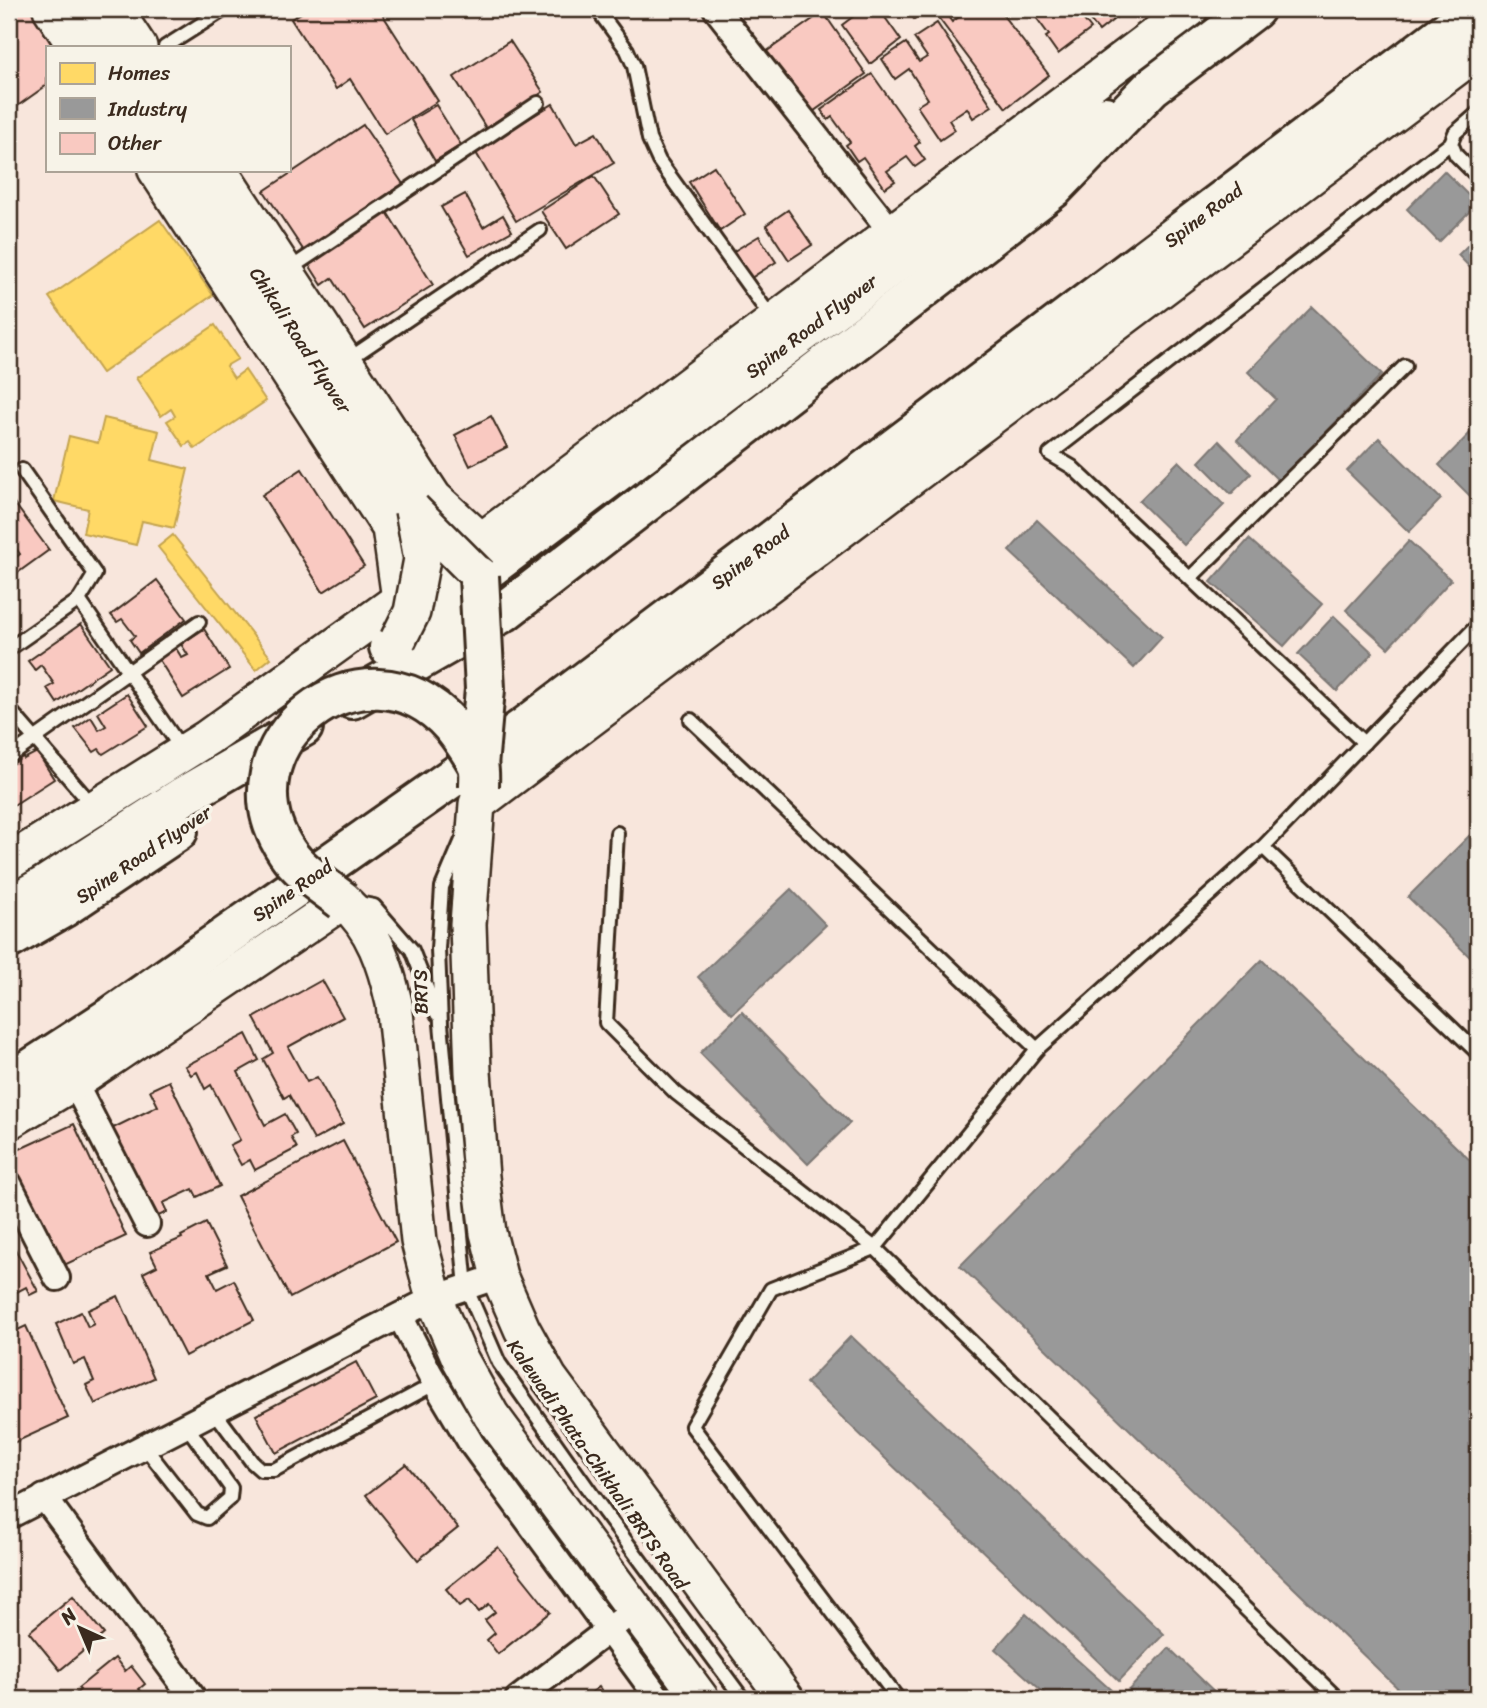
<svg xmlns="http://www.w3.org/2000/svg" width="1487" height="1708" viewBox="0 0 1487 1708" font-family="Sriracha,sans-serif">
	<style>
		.homes { fill: #ffd966; stroke: #c4a450; stroke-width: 2 }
		.industry { fill: #999; stroke: #7d7874; stroke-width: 2 }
		.building { fill: #f9c9c1; stroke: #3b2a1e; stroke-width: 2 }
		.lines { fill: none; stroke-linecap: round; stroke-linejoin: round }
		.lane-casing { stroke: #3b2a1e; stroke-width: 18 }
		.street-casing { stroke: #3b2a1e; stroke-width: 30 }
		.secondary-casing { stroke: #3b2a1e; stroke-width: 40 }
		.primary-casing { stroke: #3b2a1e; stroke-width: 44 }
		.lane { stroke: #f7f3e8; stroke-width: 12 }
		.street { stroke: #f7f3e8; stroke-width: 24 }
		.secondary { stroke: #f7f3e8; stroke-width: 35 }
		.primary { stroke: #f7f3e8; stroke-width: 38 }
		.secondary-bridge-casing { stroke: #3b2a1e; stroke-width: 40; stroke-linecap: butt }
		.primary-bridge-casing { stroke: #3b2a1e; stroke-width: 44; stroke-linecap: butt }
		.secondary-bridge { stroke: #f7f3e8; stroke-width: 35 }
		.primary-bridge { stroke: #f7f3e8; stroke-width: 38 }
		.labels { text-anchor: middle; stroke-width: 7; stroke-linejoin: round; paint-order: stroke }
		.street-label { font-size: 19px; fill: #3b2a1e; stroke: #f7f3e8 }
	</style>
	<rect width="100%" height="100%" fill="#f8e6dc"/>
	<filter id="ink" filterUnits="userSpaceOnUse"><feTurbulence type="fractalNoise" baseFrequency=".0143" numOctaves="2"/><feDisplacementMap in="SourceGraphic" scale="14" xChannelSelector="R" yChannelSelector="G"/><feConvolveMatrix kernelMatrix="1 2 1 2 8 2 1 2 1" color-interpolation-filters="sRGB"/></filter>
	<g filter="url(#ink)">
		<g class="homes">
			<path d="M160,220l53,75 -111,78 -53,-76z"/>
			<path d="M215,325l23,34 -12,7 8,12 11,-8 21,31 -71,48 -5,-7 -6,4 -17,-25 8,-5 -4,-7 -10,7 -25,-38z"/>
			<path d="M104,418l55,13 -7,29 36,9 -14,59 -32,-7 -6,24 -53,-12 5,-24 -34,-8 15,-65 29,7z"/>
			<path d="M173,535l98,123 -15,12 -98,-123z"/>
		</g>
		<g class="industry">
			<path d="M1444,171l33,33 -38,38 -32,-33z"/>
			<path d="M1478,235v41l-20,-21z"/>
			<path d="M1312,307l70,67 -103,107 -42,-41 39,-41 -28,-27z"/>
			<path d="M1476,427l2,2v70l-2,3 -37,-37z"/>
			<path d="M1379,438l62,61 -32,33 -62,-61z"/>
			<path d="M1219,441l32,33 -20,20 -32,-32z"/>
			<path d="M1179,461l45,44 -40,40 -45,-44z"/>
			<path d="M1037,520l125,117 -28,31 -125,-117z"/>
			<path d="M1249,539l73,65 -38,42 -73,-64z"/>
			<path d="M1409,541l42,39 -63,68 -42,-38z"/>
			<path d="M1334,616l39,37 -36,38 -39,-37z"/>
			<path d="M1478,827v138l-70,-68z"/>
			<path d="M791,889l35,36 -94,89 -34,-37z"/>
			<path d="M1262,960l216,208v531h-69l-449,-433z"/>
			<path d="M742,1012l108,111 -42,41 -108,-111z"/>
			<path d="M851,1336l313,298 -45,47 -313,-298z"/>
			<path d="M1026,1614l85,76 -9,9h-51l-56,-50z"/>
			<path d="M1169,1648l53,51h-102z"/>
		</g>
		<g class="building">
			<path d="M13,9h22l27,38h-15v38l-38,27v-100z"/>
			<path d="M308,9h71l59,92 -53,33 -35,-55 -14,10 -45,-70z"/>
			<path d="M863,9h16l22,31 -31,24 -28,-39z"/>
			<path d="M905,9h22l-13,10z"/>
			<path d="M965,9h33l51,66 -43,33 -69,-92 7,-5 8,11 15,-11z"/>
			<path d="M1030,9h45l16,20 -33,25 -12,-17 3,-2z"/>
			<path d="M1081,9h46l-28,22z"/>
			<path d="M823,12l43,62 -59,42 -44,-62z"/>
			<path d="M937,23l55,83 -19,12 -6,-10 -18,12 6,10 -15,10 -23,-34 11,-7 -19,-30 -14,10 -13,-20 24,-16 13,19 8,-5 -13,-19z"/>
			<path d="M510,41l33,51 -57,36 -32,-51z"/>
			<path d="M872,74l48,68 -5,4 10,14 -10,7 -8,-10 -20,14 8,10 -10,7 -22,-31 -6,4 -11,-16 4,-3 -18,-25 -4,3 -7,-10z"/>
			<path d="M553,104l23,40 20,-11 18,30 -98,58 -41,-70z"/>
			<path d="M436,105l25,40 -26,16 -24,-41z"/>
			<path d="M363,125l40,59 -99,67 -40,-60z"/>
			<path d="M714,166l31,48 -25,17 -31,-49z"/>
			<path d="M594,176l25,38 -53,35 -25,-38z"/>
			<path d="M465,194l18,33 20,-12 9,16 -43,24 -28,-48z"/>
			<path d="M788,210l24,35 -23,15 -23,-35z"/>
			<path d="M387,212l46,73 -68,44 -33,-51 -10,7 -14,-22z"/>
			<path d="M759,236l17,26 -25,16 -17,-27z"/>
			<path d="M491,416l16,31 -37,19 -15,-31z"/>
			<path d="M302,469l62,97 -41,26 -61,-97z"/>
			<path d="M9,496l40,54 -40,29v-16l11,-9 -11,-15z"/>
			<path d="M157,580l29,39 -47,34 -9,-13 5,-4 -13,-17 -5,3 -6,-7z"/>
			<path d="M81,624l29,42 -53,37 -10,-15 7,-4 -13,-19 -6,5 -7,-9z"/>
			<path d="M204,629l25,40 -46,29 -25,-40 17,-11 7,11 6,-3 -7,-11z"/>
			<path d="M127,694l21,32 -45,28 -4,-5 -5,3 -19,-24 16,-11 8,13 7,-4 -8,-13z"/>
			<path d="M20,752l4,7 13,-7 17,27 -45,29v-49z"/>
			<path d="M322,980l21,37 -55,30 19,35 10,-5 26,47 -29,16 -25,-45 -5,3 -21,-39 10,-6 -19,-35z"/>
			<path d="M246,1034l13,26 -21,12 27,53 20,-11 11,20 -5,3 6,11 -42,22 -5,-10 -9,5 -11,-20 10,-5 -29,-55 -6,4 -8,-17 -6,3 -6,-9z"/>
			<path d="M169,1081l51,105 -23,11 -4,-8 -30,14 4,9 -15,7 -43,-89 49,-24 -8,-16z"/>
			<path d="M74,1124l52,112 -66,31 -31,-55 -20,-45v-13z"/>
			<path d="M343,1141l53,101 -106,56 -53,-102z"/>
			<path d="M206,1223l21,42 -18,8 8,16 17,-9 20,40 -69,36 -42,-83 14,-7 -7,-14 32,-14 -1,-2z"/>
			<path d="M9,1238l29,53 -8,4 -4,-8 -17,9z"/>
			<path d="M118,1296l36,82 -59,26 -9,-19 8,-4 -9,-22 -12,5 -17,-40 25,-12 7,15 6,-3 -6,-14z"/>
			<path d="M26,1326l42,92 -59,27v-111z"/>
			<path d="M356,1362l20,38 -100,53 -20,-38z"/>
			<path d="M406,1464l52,64 -40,32 -52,-65z"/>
			<path d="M498,1547l52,65 -52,42 -11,-14 8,-7 -10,-13 10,-8 -6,-8 -10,8 -10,-12 -9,6 -14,-17z"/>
			<path d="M73,1596l31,38 -44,36 -31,-38z"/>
			<path d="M115,1658l10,13 6,-5 14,18 -6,5 9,10h-78l10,-9 -2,-2z"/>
			<path d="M599,1687l9,12h-25z"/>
		</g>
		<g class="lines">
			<defs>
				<g id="lane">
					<path d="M597,9l30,41 7,16 15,73 10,22 114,159"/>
					<path d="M165,47l60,-38"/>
					<path d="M1478,113l-23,20 -4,10 5,12 22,22"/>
					<path d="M288,270l250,-167"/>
					<path d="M346,361l194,-131"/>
					<path d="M22,470l73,104 -16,26"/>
					<path d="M1190,578l215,-212"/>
					<path d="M9,649l70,-49 104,151"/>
					<path d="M9,709l85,98"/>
					<path d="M691,720l346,329"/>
					<path d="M1364,743l-292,-276 -22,-13 401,-311"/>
					<path d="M9,757l190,-135"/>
					<path d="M617,833l-11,190 70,70 199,155"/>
					<path d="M462,840l-20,47 -4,62 3,75 25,263 33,76 106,150 138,186"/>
					<path d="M1263,847l215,206"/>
					<path d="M358,903l16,3 38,44 25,64"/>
					<path d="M875,1248l-104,41 -79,137 206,273"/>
					<path d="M214,1411l38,51 9,8h13l162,-87"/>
					<path d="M144,1446l53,68 10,4 23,-20 1,-10 -45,-63"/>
					<path d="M1338,1699l-463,-451 162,-199 226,-202 215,-222"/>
				</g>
				<g id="street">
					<path d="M716,9l177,225"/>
					<path d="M74,1082l73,142"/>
					<path d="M9,1184l48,94"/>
					<path d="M400,1316l30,58 41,69 188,256"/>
					<path d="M44,1497l150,202"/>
					<path d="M9,1516l425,-218 65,-22"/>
					<path d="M518,1699l102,-78"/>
				</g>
				<g id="secondary">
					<path d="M51,9l25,38"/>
					<path d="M84,9l25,38"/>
					<path d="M114,9l25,38"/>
					<path d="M156,170l234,358 10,71"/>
					<path d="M189,170l224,340"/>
					<path d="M219,170l215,328 47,43"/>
					<path d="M9,862l198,-124 274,-197 709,-532"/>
					<path d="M9,1121l72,-43 262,-177c31,27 42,63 51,102l25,238 15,57 26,61 31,56 210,284"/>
					<path d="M786,1699l-237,-321 -27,-49 -23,-53 -11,-43 -7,-56 -8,-105 -5,-148 9,-120 1001,-753"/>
				</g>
				<g id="primary">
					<path d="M389,647l90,-71 551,-414 75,-46"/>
					<path d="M352,699l152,-87 550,-424 98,-101 103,-78"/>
					<path d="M9,906l37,-21 136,-88 121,-70"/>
					<path d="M9,939l54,-31 115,-77"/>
					<path d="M9,1083l103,-67 414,-290 950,-717"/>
				</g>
			</defs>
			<use href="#lane" class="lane-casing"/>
			<use href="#street" class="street-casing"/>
			<use href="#secondary" class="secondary-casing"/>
			<use href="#primary" class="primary-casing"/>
			<use href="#lane" class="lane"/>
			<use href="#street" class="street"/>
			<use href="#secondary" class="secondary"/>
			<use href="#primary" class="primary"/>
			<defs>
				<g id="secondary-bridge">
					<path d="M413,510l66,66"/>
					<path d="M398,640l14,-28 10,-53 -9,-49"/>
				</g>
				<g id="primary-bridge">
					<path d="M478,766l7,-77 -6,-113"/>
					<path d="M343,901c-19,-15 -43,-29 -56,-49 -72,-107 77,-224 164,-127 8,9 22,30 27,40 2,6 1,15 1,22"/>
				</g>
			</defs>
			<use href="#secondary-bridge" class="secondary-bridge-casing"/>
			<use href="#primary-bridge" class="primary-bridge-casing"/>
			<use href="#secondary-bridge" class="secondary-bridge"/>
			<use href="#primary-bridge" class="primary-bridge"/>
		</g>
	</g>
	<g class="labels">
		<g class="street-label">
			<text transform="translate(1203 215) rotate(-37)" y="7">Spine Road</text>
			<text transform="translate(811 326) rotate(-37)" y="7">Spine Road Flyover</text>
			<text transform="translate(301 340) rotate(57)" y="7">Chikali Road Flyover</text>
			<text transform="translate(750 557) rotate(-37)" y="7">Spine Road</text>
			<text transform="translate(143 854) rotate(-34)" y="7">Spine Road Flyover</text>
			<text transform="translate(292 890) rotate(-35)" y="7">Spine Road</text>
			<text transform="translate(420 992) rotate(-91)" y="7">BRTS</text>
			<text transform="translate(598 1464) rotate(55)" y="7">Kalewadi Phata-Chikhali BRTS Road</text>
		</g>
	</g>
	<rect width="1487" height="1708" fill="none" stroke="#f7f3e8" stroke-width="35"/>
	<rect x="18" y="18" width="1452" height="1673" fill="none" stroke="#3b2a1e" stroke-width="2.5" filter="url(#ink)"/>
	<rect x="46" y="46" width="245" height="126" fill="#f7f3e8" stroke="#aca397" stroke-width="2"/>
	<rect x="60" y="63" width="35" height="21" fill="#ffd966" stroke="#aca397" stroke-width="2"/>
	<text x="108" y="80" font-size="21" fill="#3b2a1e">Homes</text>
	<rect x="60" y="98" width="35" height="21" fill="#999999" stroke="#aca397" stroke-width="2"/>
	<text x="108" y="116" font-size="21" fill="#3b2a1e">Industry</text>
	<rect x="60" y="133" width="35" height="21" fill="#f9c9c1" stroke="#aca397" stroke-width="2"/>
	<text x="108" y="150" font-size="21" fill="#3b2a1e">Other</text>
	<g transform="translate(80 1628) rotate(316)" stroke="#f7f3e8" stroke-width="5" paint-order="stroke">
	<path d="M0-5L12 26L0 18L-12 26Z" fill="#3b2a1e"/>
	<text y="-10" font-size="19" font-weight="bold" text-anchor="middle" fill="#3b2a1e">N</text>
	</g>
</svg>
